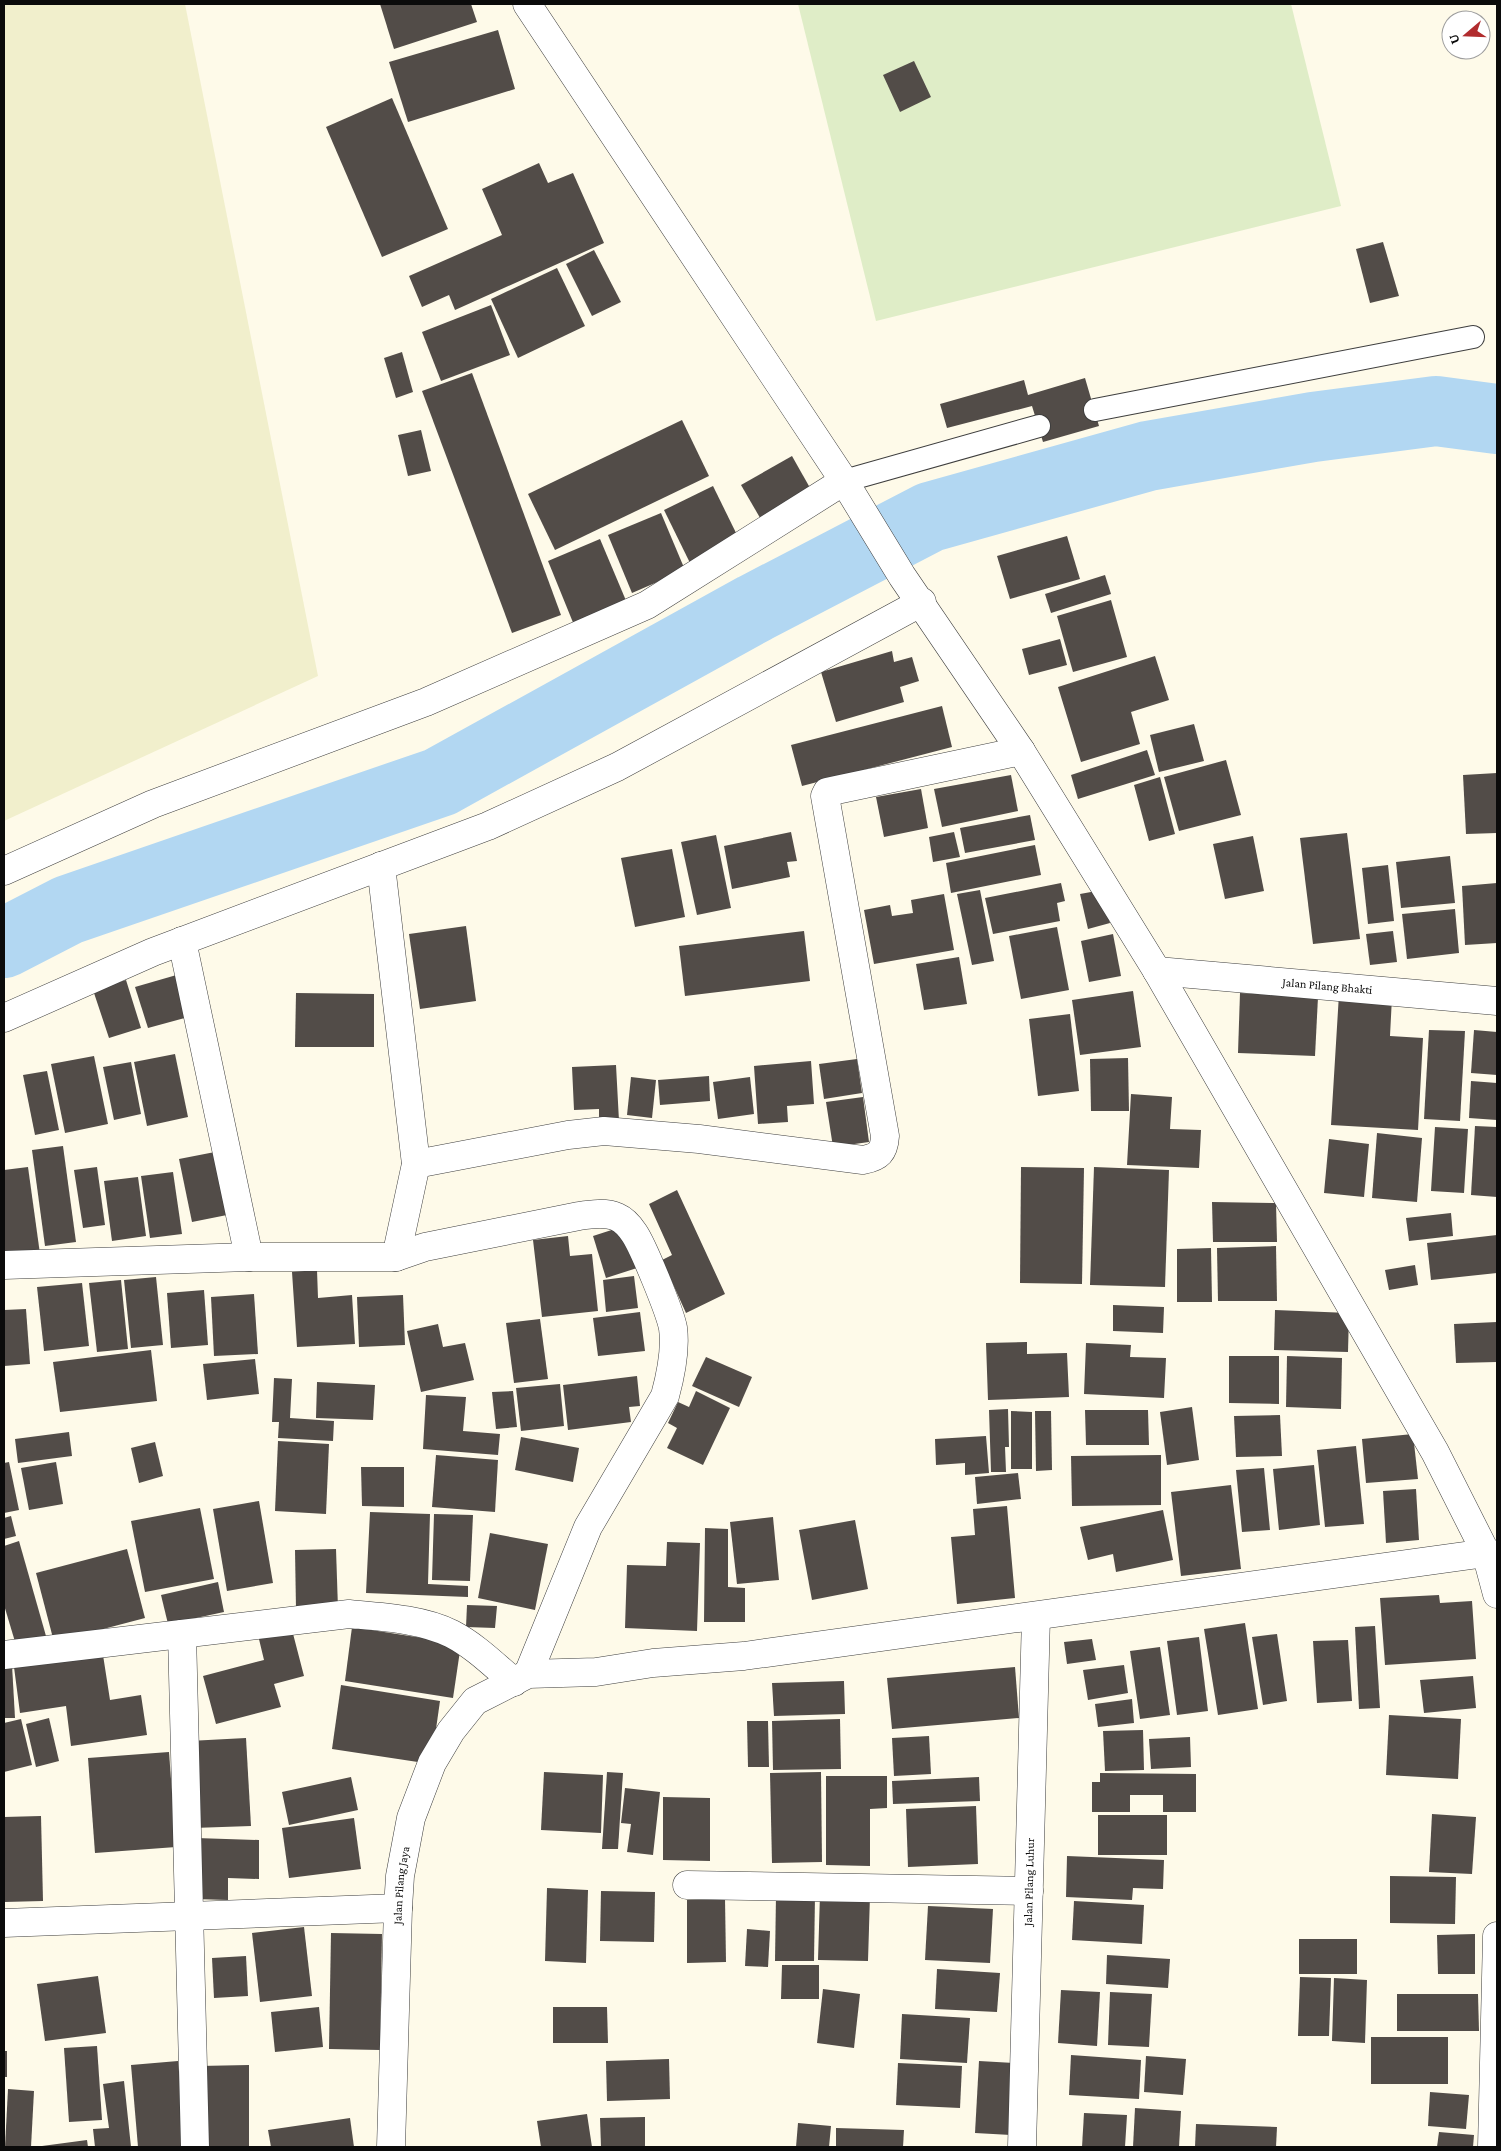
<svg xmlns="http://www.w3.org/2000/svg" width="1501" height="2151" viewBox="0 0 1501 2151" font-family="'Crimson Pro',serif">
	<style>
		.farmland { fill: #f1efcc }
		.pitch { fill: #dfedc7 }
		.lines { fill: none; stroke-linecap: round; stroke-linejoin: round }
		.river { stroke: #b2d7f2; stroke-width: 70 }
		.building { fill: #524c48 }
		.service-casing { stroke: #3e3e3e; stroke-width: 24 }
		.minor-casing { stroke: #3e3e3e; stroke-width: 29 }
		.tertiary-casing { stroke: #3e3e3e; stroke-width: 29 }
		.service { stroke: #fff; stroke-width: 22 }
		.minor { stroke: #fff; stroke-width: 28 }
		.tertiary { stroke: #fff; stroke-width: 28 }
		.labels { text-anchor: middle; stroke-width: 5; stroke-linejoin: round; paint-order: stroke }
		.street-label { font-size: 12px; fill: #0b0b0b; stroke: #fff }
	</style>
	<rect width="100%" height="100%" fill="#fefae9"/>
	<path class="farmland" d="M4,4h181l133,672 -314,145z"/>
	<path class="pitch" d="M798,4h493l50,202 -465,115z"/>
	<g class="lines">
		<path class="river" d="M4,943l64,-33 372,-128 315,-174 175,-91 218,-61 165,-29 123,-16 61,8"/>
	</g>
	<g class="building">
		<path d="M380,4h91l6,18 -83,27z"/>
		<path d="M498,30l17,59 -107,33 -19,-60z"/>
		<path d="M914,61l17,36 -31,15 -17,-37z"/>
		<path d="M392,98l56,131 -66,28 -56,-130z"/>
		<path d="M539,163l9,20 25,-10 31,70 -149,67 -6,-15 -27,12 -13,-31 93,-41 -20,-46z"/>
		<path d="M1383,242l16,54 -29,7 -14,-54z"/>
		<path d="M594,250l27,52 -29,14 -26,-52z"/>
		<path d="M557,268l28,58 -67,32 -27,-59z"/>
		<path d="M491,305l19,50 -69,26 -19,-49z"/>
		<path d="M402,352l11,40 -17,6 -12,-40z"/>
		<path d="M472,373l89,242 -49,18 -90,-242z"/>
		<path d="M1085,378l14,48 -56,16 -11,-36 -85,22 -7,-24 84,-24 4,15z"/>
		<path d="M682,420l27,56 -154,74 -27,-56z"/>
		<path d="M421,430l10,41 -23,5 -10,-41z"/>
		<path d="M792,456l22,39 -51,28 -22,-38z"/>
		<path d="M713,486l27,55 -49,24 -27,-55z"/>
		<path d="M661,513l24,57 -53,23 -24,-58z"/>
		<path d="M1067,536l13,43 -70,20 -13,-43z"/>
		<path d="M600,539l27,64 -53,22 -26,-64z"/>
		<path d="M1105,575l6,19 -60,19 -6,-19z"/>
		<path d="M1111,600l16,57 -54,15 -16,-56z"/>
		<path d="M1060,639l7,26 -38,10 -7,-26z"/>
		<path d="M892,651l2,11 18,-5 7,24 -19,6 4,15 -68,20 -15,-50z"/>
		<path d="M1155,656l14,44 -38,12 9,32 -59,18 -23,-75z"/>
		<path d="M942,706l10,41 -150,39 -11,-41z"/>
		<path d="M1194,724l10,37 -45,11 -9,-37z"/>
		<path d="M1147,750l8,25 -77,24 -7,-24z"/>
		<path d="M1226,760l15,55 -62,16 -15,-54z"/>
		<path d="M1497,773v60l-31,1 -3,-59z"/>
		<path d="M1011,775l7,36 -76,16 -8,-38z"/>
		<path d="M1160,777l15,57 -26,7 -15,-56z"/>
		<path d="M921,789l7,39 -44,9 -8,-40z"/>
		<path d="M1030,815l5,25 -70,13 -5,-25z"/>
		<path d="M791,832l6,29 -10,1 3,15 -58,12 -8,-43z"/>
		<path d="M954,832l6,25 -27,5 -4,-25z"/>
		<path d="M1347,833l13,106 -47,5 -13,-106z"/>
		<path d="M716,835l15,73 -34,7 -16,-73z"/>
		<path d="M1253,836l11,55 -39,8 -12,-55z"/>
		<path d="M1035,845l6,30 -90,18 -5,-30z"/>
		<path d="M672,849l13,68 -50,10 -14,-69z"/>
		<path d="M1450,856l5,47 -54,5 -5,-46z"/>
		<path d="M1388,865l6,56 -26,3 -6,-56z"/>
		<path d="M1061,883l4,18 -8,2 3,18 -67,13 -8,-36z"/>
		<path d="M1497,883v60l-32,2 -3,-59z"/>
		<path d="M980,890l14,71 -22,4 -15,-71z"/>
		<path d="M1102,890l8,33 -22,6 -8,-35z"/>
		<path d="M944,894l10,56 -80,14 -10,-54 26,-5 2,11 21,-3 -2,-13z"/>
		<path d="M1455,909l4,44 -52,6 -5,-45z"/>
		<path d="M466,926l10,75 -56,8 -11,-75z"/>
		<path d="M1057,927l12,63 -48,9 -12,-63z"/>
		<path d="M804,931l6,50 -125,15 -6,-50z"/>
		<path d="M1393,931l4,31 -27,3 -4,-31z"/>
		<path d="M1113,934l8,42 -32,6 -8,-41z"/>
		<path d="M959,957l8,47 -43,6 -8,-46z"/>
		<path d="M180,974l12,42 -44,12 -13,-41z"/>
		<path d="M126,980l15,48 -32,10 -16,-48z"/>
		<path d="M1133,991l8,56 -61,8 -8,-55z"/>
		<path d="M296,993l78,1v53h-79z"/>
		<path d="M1240,993l78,4 -3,59 -77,-3z"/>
		<path d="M1339,994l53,3 -2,39 33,2 -5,92 -87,-5z"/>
		<path d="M1070,1014l9,77 -41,5 -9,-77z"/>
		<path d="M1429,1030l36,1 -5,90 -36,-2z"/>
		<path d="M1474,1030l23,2v43l-26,-2z"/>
		<path d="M175,1054l13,63 -41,9 -13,-64z"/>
		<path d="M94,1056l14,68 -43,9 -14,-69z"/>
		<path d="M1128,1058l1,53h-38l-1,-52z"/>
		<path d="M857,1059l5,34 -38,6 -5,-35z"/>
		<path d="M811,1061l3,43 -27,2 1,16 -30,2 -4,-58z"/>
		<path d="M131,1062l10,52 -27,6 -11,-53z"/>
		<path d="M616,1065l3,56 -20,1v-13l-25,1 -2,-43z"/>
		<path d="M47,1071l12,59 -24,5 -12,-60z"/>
		<path d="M709,1076l1,25 -50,4 -2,-25z"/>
		<path d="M631,1077l25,3 -4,38 -25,-3z"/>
		<path d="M750,1077l4,37 -36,5 -5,-37z"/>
		<path d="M1471,1081l26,2v37l-28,-2z"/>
		<path d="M1131,1094l41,3 -2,32 31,1 -2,38 -72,-3z"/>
		<path d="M863,1097l6,45 -36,5 -7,-45z"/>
		<path d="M1475,1126l22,1v70l-26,-2z"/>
		<path d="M1435,1127l33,2 -4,64 -33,-2z"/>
		<path d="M1377,1133l45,5 -5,64 -45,-4z"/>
		<path d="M1329,1139l40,5 -5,53 -40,-4z"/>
		<path d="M63,1146l13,96 -31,4 -13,-96z"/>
		<path d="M220,1151l12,63 -40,8 -13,-63z"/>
		<path d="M28,1167l12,87 -36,5v-89z"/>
		<path d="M97,1167l8,58 -22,3 -9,-58z"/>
		<path d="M1021,1167l63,1 -2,116 -62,-1z"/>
		<path d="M1094,1167l75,3 -4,117 -75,-2z"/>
		<path d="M173,1172l9,62 -32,4 -9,-62z"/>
		<path d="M138,1177l8,59 -34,5 -8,-60z"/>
		<path d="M677,1190l48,104 -39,19 -24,-53 10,-5 -23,-51z"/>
		<path d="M1212,1202l64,1 1,39h-64z"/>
		<path d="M1451,1213l2,23 -44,5 -3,-23z"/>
		<path d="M624,1226l13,42 -31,10 -13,-42z"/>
		<path d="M1497,1235v38l-66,7 -4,-37z"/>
		<path d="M568,1236l2,20 22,-2 6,57 -56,6 -9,-77z"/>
		<path d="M1276,1246l1,55h-59l-1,-53z"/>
		<path d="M1211,1248l1,54h-35v-53z"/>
		<path d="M1415,1265l3,20 -29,5 -4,-20z"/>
		<path d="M317,1270l1,28 34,-3 3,49 -58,3 -5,-75z"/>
		<path d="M634,1276l4,32 -32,4 -3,-32z"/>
		<path d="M156,1277l7,68 -32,3 -7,-68z"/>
		<path d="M121,1280l7,69 -31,3 -8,-69z"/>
		<path d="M82,1283l7,63 -45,5 -7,-64z"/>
		<path d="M204,1290l4,55 -37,3 -4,-55z"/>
		<path d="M254,1294l4,60 -44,2 -3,-59z"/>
		<path d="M403,1295l2,50 -46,2 -2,-50z"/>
		<path d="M1113,1305l51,2 -1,26 -50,-2z"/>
		<path d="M26,1309l4,55 -26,2v-56z"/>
		<path d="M1275,1310l74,3 -1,39 -74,-2z"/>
		<path d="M640,1312l5,39 -47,5 -5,-38z"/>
		<path d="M540,1319l8,60 -34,4 -8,-60z"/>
		<path d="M1497,1322v40l-41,1 -2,-39z"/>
		<path d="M438,1324l5,23 22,-4 9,37 -53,12 -14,-61z"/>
		<path d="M1027,1342v12l40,-1 2,44 -81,3 -2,-57z"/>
		<path d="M1086,1343l45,2 -1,12 36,1 -2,40 -80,-4z"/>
		<path d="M151,1350l6,51 -97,11 -7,-50z"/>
		<path d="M1229,1356h50v48l-50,-1z"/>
		<path d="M1287,1356l55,2 -1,51 -55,-2z"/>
		<path d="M706,1357l46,20 -13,30 -47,-21z"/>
		<path d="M255,1359l4,35 -52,6 -4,-36z"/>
		<path d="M637,1376l3,30 -11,1 2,15 -63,8 -5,-45z"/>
		<path d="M274,1378l18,1 -2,39 44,3 -1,20 -55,-3 1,-16h-7z"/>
		<path d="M317,1382l58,3 -2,35 -57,-2z"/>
		<path d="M560,1384l4,42 -43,5 -5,-43z"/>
		<path d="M513,1391l4,36 -21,2 -4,-37z"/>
		<path d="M696,1391l34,17 -27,57 -36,-17 10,-20 -9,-5 10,-21 11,5z"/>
		<path d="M426,1395l40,2 -3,34 37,3 -2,21 -75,-6z"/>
		<path d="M1192,1407l7,53 -32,5 -7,-53z"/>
		<path d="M1008,1409l1,38h-4l1,25h-15l-2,-62z"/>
		<path d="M1085,1410h63l1,35h-63z"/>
		<path d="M1011,1411l21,1v57h-21z"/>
		<path d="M1035,1411h16l1,59 -16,1z"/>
		<path d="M1280,1415l2,41 -46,1 -2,-41z"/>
		<path d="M69,1432l3,24 -54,7 -3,-24z"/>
		<path d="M1413,1434l5,45 -52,4 -4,-44z"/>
		<path d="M986,1436l3,37 -24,2v-12l-29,2 -1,-26z"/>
		<path d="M521,1437l58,11 -6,34 -58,-12z"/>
		<path d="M278,1441l51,3 -3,70 -51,-3z"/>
		<path d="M155,1442l8,34 -24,7 -8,-35z"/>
		<path d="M1356,1446l8,78 -39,3 -8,-77z"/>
		<path d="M436,1455l62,5 -3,52 -63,-5z"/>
		<path d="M1161,1455v50l-89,1 -1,-50z"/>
		<path d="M9,1462l10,48 -15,3v-50z"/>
		<path d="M56,1462l7,42 -34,6 -8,-42z"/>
		<path d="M1314,1465l6,60 -41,5 -6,-61z"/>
		<path d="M361,1467h43v40l-42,-1z"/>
		<path d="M1264,1468l6,62 -28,2 -6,-62z"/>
		<path d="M1018,1473l3,26 -44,5 -2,-27z"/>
		<path d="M1231,1485l10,84 -60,7 -10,-84z"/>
		<path d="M1416,1489l3,51 -33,3 -3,-52z"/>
		<path d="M259,1501l14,82 -46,8 -14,-82z"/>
		<path d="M1007,1506l8,92 -58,6 -6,-67 24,-2 -2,-26z"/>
		<path d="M200,1508l14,71 -69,13 -14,-71z"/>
		<path d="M1163,1510l10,50 -57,12 -3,-18 -25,6 -8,-33z"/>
		<path d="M370,1512l60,2 -2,70 40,2v11l-102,-4z"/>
		<path d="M434,1514l39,1 -3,66 -38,-1z"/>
		<path d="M11,1516l5,20 -12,3v-21z"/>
		<path d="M773,1517l6,63 -42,4 -7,-62z"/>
		<path d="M855,1520l13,69 -56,11 -13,-70z"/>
		<path d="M705,1528l23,1v58l17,1v34h-41z"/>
		<path d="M490,1533l58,11 -13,66 -57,-12z"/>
		<path d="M19,1541l27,95 -30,9 -12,-40v-59z"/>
		<path d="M667,1542l33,1 -3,88 -72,-3 2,-63 39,1z"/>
		<path d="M127,1549l18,69 -91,24 -18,-69z"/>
		<path d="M336,1549l2,60h-42l-1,-59z"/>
		<path d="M218,1582l6,30 -56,12 -7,-29z"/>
		<path d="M1439,1595l1,8 32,-2 4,58 -91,6 -5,-67z"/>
		<path d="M467,1605l30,1 -2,22 -29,-1z"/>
		<path d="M1245,1623l13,86 -40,6 -14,-86z"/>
		<path d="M291,1626l13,50 -30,8 7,23 -65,17 -13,-48 61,-16 -6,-25z"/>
		<path d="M1375,1626l5,82 -21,1 -4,-82z"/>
		<path d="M352,1627l109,17 -8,54 -108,-17z"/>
		<path d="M1277,1634l10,67 -24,4 -11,-68z"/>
		<path d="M1199,1637l9,74 -31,4 -10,-74z"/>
		<path d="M1092,1639l4,21 -29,4 -3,-22z"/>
		<path d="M1348,1640l4,61 -35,2 -4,-62z"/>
		<path d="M1160,1647l10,68 -30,4 -10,-68z"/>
		<path d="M103,1655l7,45 31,-5 6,40 -76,11 -5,-40 -46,7 -6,-46z"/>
		<path d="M4,1665h8l3,53h-11z"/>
		<path d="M1124,1665l4,28 -40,7 -5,-30z"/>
		<path d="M1015,1667l4,51 -127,11 -5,-51z"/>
		<path d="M1473,1676l3,32 -52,5 -4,-33z"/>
		<path d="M844,1681l1,33 -71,2 -2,-33z"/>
		<path d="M341,1685l99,16 -9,63 -99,-15z"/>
		<path d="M1132,1699l2,24 -36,4 -3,-23z"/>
		<path d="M1389,1715l72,4 -3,60 -72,-4z"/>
		<path d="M49,1718l10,43 -23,6 -10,-43z"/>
		<path d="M21,1719l11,46 -28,7v-49z"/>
		<path d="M840,1719l1,50 -68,1 -1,-49z"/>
		<path d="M747,1721h21l1,46h-21z"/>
		<path d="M1143,1730l1,40 -39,1 -2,-40z"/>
		<path d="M929,1736l2,38 -37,2 -2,-38z"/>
		<path d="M1190,1737l1,30 -40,2 -2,-30z"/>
		<path d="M246,1738l5,88 -58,2 -4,-87z"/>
		<path d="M169,1752l7,95 -81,6 -7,-95z"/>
		<path d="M544,1772l59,3 -2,58 -60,-3z"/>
		<path d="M607,1772l16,1 -5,76h-16z"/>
		<path d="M821,1772l1,90 -50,1 -2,-90z"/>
		<path d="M1100,1773l96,1v38h-33v-17h-33v17h-38v-30h8z"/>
		<path d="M826,1776h61v32l-17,1v57l-44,-1z"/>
		<path d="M351,1777l7,33 -69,15 -7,-33z"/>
		<path d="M979,1777l1,24 -87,3 -1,-23z"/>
		<path d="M625,1788l35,4 -7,63 -26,-3 4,-28 -10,-1z"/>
		<path d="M663,1797l47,1v63l-47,-1z"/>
		<path d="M976,1806l2,58 -70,3 -2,-58z"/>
		<path d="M1432,1814l44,3 -4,57 -43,-2z"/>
		<rect x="1098" y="1815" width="69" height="40"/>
		<path d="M41,1816l2,85 -39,1v-85z"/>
		<path d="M354,1818l7,51 -72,9 -7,-50z"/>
		<path d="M196,1838l63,2v39l-31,-1v22l-34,-1z"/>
		<path d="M1067,1856l97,4 -1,29 -30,-1 -1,12 -66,-3z"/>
		<path d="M1390,1876l66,1 -1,47 -65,-1z"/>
		<path d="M547,1888l41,2 -2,73 -41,-2z"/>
		<path d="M601,1891l54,1 -1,50 -54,-1z"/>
		<path d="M820,1894l50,1 -2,66 -50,-1z"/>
		<path d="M776,1895h39l-1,66h-39z"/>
		<path d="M725,1899l1,63 -39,1v-63z"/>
		<path d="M1074,1901l70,4 -2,39 -70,-4z"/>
		<path d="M928,1906l65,3 -3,54 -65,-3z"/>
		<path d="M304,1927l8,69 -52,6 -8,-69z"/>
		<path d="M747,1929l23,2 -2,36 -23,-1z"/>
		<path d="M331,1933l51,1 -2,116 -51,-1z"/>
		<path d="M1475,1934v40h-37l-1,-39z"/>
		<rect x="1299" y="1939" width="58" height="35"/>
		<path d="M1107,1955l63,4 -2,29 -62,-4z"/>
		<path d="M246,1956l2,40 -34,2 -2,-40z"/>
		<path d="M782,1965h37v34h-38z"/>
		<path d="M937,1969l63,4 -3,39 -62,-3z"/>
		<path d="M98,1976l8,57 -61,8 -8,-57z"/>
		<path d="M1300,1977l31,1 -2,58h-31z"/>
		<path d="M1334,1978l33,2 -2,63 -33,-2z"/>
		<path d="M823,1989l37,5 -6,54 -37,-5z"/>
		<path d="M1061,1990l39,2 -3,54 -39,-3z"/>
		<path d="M1110,1992l42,2 -3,53 -41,-2z"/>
		<path d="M1397,1994h81l1,37h-82z"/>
		<path d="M319,2007l4,40 -48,5 -4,-40z"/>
		<path d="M553,2007h54l1,36h-55z"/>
		<path d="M902,2014l68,4 -3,45 -67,-4z"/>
		<rect x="1371" y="2037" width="77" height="47"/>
		<path d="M97,2046l5,74 -33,2 -5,-74z"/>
		<rect x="4" y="2051" width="3" height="26"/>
		<path d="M1071,2055l70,5 -2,39 -70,-4z"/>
		<path d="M1146,2056l40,3 -3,36 -39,-3z"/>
		<path d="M669,2059l1,40 -63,2 -1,-40z"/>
		<path d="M178,2061l8,86h-48l-7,-82z"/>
		<path d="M979,2061l35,2 -3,72 -36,-2z"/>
		<path d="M898,2063l64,3 -2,42 -64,-3z"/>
		<path d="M249,2065v82h-49l-1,-81z"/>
		<path d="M124,2081l7,66h-36l-2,-18 16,-1 -6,-44z"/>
		<path d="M8,2089l26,2 -3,56h-26z"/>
		<path d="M1430,2092l39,3 -3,34 -38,-3z"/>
		<path d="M1135,2108l46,3 -2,36h-46z"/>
		<path d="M1084,2113l43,2 -2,32h-43z"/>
		<path d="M587,2114l5,33h-51l-4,-26z"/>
		<path d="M645,2117v30h-44l-1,-29z"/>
		<path d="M350,2118l4,29h-83l-3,-17z"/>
		<path d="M798,2123l33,3 -2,21h-33z"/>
		<path d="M1196,2124l81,3 -1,20h-81z"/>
		<path d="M836,2128l68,2 -1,17h-67z"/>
		<path d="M1439,2132l35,3 -1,12h-36z"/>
		<path d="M87,2140l1,7h-46v-1z"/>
	</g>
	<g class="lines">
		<defs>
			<g id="service">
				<path d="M1095,410l378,-73"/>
				<path d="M844,481l195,-55"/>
			</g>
			<g id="minor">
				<path d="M381,866l35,298 -20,93"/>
				<path d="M4,871l149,-67 273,-102 221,-97 197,-124"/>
				<path d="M182,941l67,316"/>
				<path id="s1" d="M1157,971l340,30"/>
				<path d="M4,1018l149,-66 335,-126 129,-59 305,-165"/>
				<path d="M416,1164l152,-29 36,-4 95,8 164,21c16,-3 21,-8 22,-24l-60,-340 2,-4 14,-3 180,-38"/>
				<path d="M4,1265l245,-8h147l29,-10 154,-31c12,-2 27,-4 38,1 7,3 13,10 17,16 9,13 36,79 39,95 3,22 -2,46 -8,68l-77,131 -60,147"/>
				<path d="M182,1634l13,513"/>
				<path d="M4,1655l345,-41c33,3 73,5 103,20 23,12 42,31 62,48"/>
				<path d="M687,1885l342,6"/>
				<path d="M4,1923l394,-15"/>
				<path id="s2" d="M391,2147l7,-239 2,-32 11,-58 21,-55 19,-32 24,-30 53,-27 68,-2 57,-9 91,-7 742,-103 11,2"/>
				<path id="s3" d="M1022,2147l14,-531"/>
			</g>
			<g id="tertiary">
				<path d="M527,4l317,477 58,95 119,175 136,220 278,481 51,101 11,41"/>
				<path d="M1492,2147l5,-211"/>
			</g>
		</defs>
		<use href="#service" class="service-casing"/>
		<use href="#minor" class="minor-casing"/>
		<use href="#tertiary" class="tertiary-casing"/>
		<use href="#service" class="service"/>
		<use href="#minor" class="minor"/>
		<use href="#tertiary" class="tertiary"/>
	</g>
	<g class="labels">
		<g class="street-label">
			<text dy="4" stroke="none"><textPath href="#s1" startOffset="171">Jalan Pilang Bhakti</textPath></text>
			<text dy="4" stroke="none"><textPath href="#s3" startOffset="265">Jalan Pilang Luhur</textPath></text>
			<text dy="4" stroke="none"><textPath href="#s2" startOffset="262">Jalan Pilang Jaya</textPath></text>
		</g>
	</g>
	<rect width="1501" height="2151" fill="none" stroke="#0b0b0b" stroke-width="10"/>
	<g transform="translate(1466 35) rotate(251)"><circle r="24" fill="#ffffff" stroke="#9d9d9d"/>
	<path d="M0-4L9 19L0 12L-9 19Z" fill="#b12c2e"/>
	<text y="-8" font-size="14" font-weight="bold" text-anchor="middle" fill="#0b0b0b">U</text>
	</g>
</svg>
